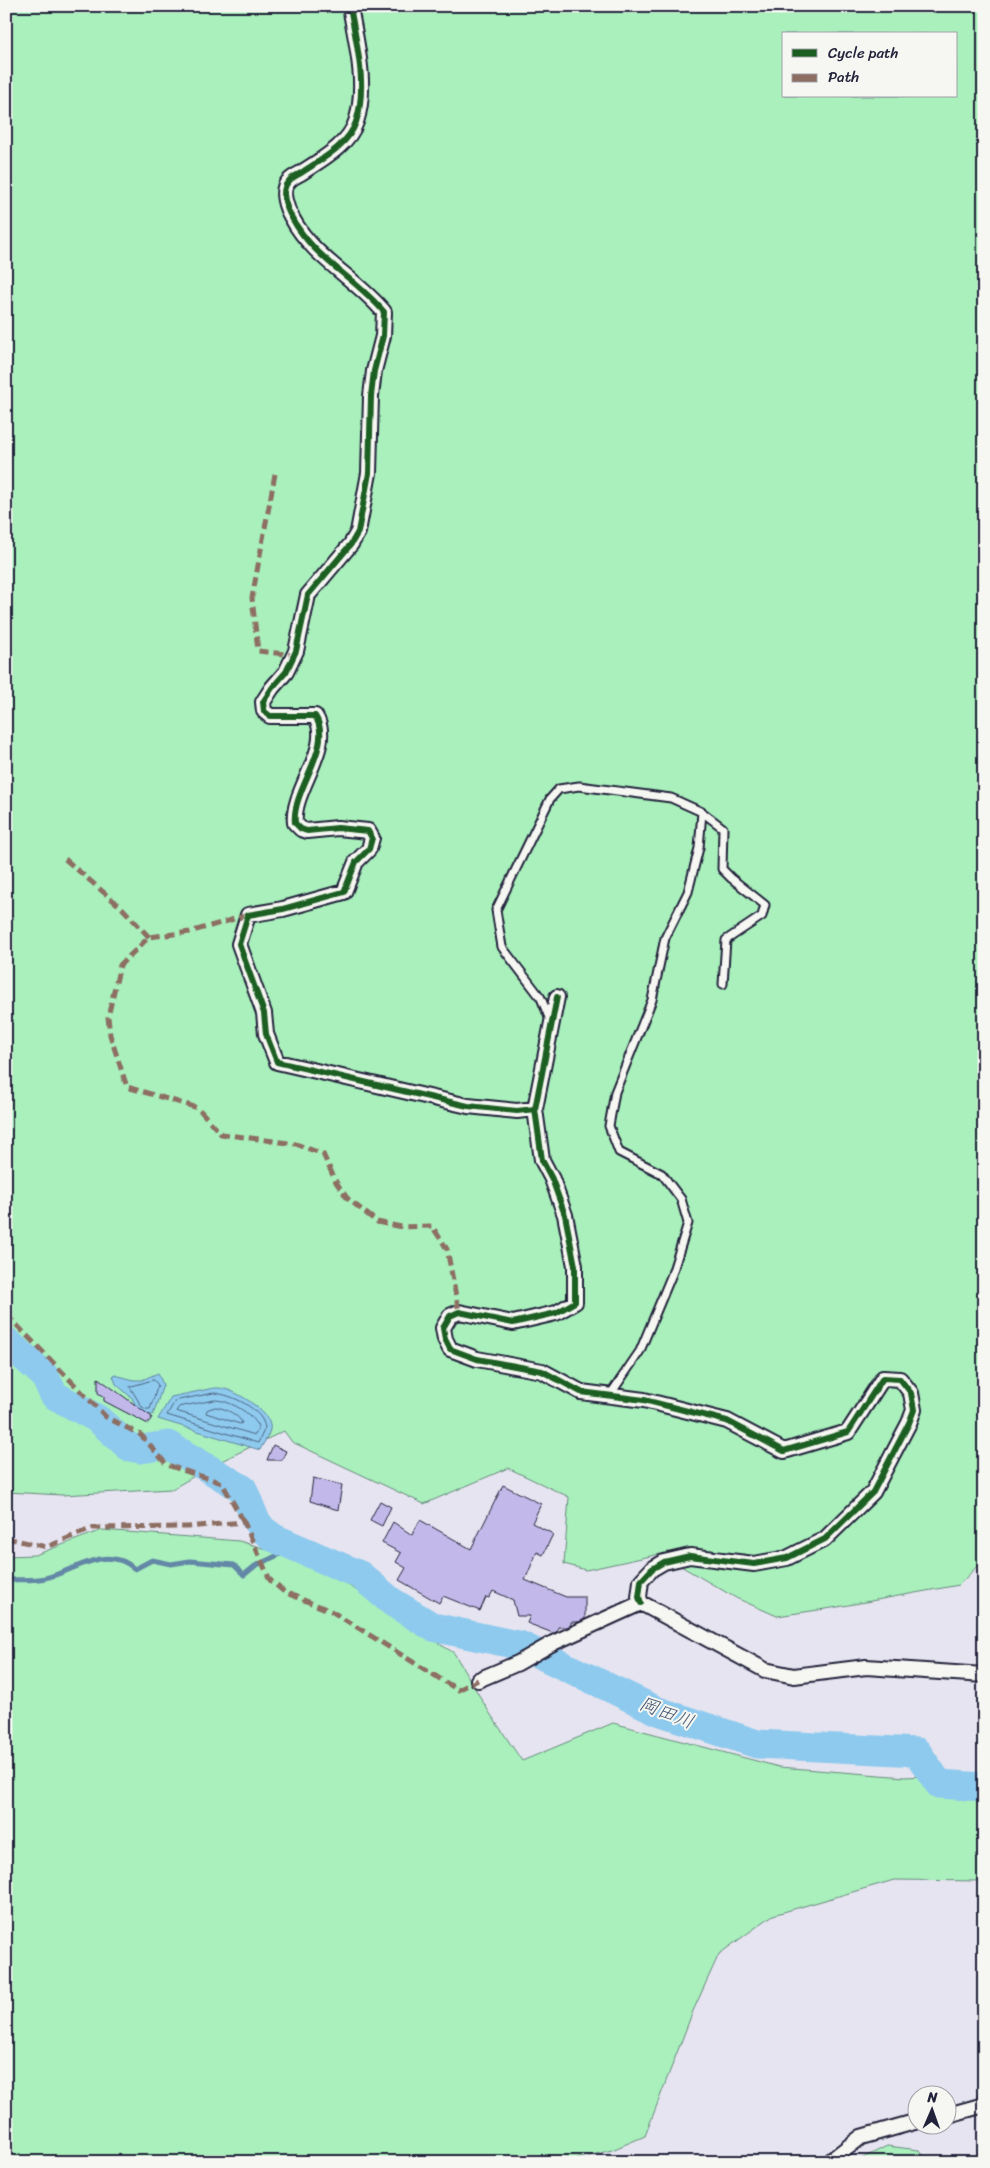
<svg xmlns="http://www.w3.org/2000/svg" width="990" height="2168" font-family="Sriracha,'Klee One',sans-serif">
	<rect width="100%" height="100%" fill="#e6e4f0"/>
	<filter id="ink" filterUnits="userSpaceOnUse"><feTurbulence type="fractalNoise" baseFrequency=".02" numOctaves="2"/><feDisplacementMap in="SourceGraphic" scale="10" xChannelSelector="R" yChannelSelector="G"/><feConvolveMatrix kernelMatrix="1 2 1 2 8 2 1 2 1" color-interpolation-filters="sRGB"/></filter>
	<g filter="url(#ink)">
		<path fill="#a9f0bc" stroke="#66897c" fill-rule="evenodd" d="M6 6H984V1559L959 1585 832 1608 777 1616 736 1598 660 1554 586 1570 564 1564 569 1497 508 1468 424 1504 292 1442 284 1431 217 1463 172 1489 62 1495 6 1492ZM784 34H956V96H784Z
			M102 1530 239 1541 312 1562 454 1653 489 1712 522 1761 613 1723 779 1767 905 1777 984 1773V1881L894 1880 773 1915 719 1954 693 2011 645 2136 612 2150 565 2162H6V1556L35 1555Z
			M887 2146 919 2150 929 2162H855Z"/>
		<path fill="#8ecaee" stroke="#6387a6" d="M158 1373 163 1385 153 1415 144 1414 138 1411 132 1398 116 1384 113 1376 115 1375 134 1380H142Z
			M214 1388C217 1388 222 1388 225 1389 238 1392 268 1411 270 1425 272 1432 263 1443 260 1450L158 1419 171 1397Z"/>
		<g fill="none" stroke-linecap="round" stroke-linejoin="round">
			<path stroke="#4d6583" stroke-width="1" d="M154 1380 158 1385 150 1409H146L142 1407 130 1387Z
				M214 1393C231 1394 263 1409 265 1428L258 1443 167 1415 175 1401Z
				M215 1400C229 1400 252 1413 259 1427L255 1435 176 1411 179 1407Z
				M216 1407C225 1408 239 1415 242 1423L240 1424 206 1413 207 1410Z"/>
			<path stroke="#6387a6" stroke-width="5" d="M6 1580C19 1579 33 1581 45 1578 76 1571 106 1543 135 1569L152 1560 171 1564 190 1561 234 1565 244 1575 255 1566 295 1547"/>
			<path stroke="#8ecaee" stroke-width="29" d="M6 1341 44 1375 54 1395 98 1419 129 1447 141 1449 168 1445 243 1489 255 1519 262 1529 274 1538 360 1575 392 1602 433 1627 522 1646 658 1711 757 1744 917 1752 939 1784 984 1787"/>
		</g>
		<path fill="#c2b9ea" stroke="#22223b" d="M98 1378 152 1417 148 1424 104 1401V1397L98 1393Z
			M273 1445 286 1451 282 1460H267Z
			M313 1478 342 1485 338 1510 310 1501Z
			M503 1485 541 1504 532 1523 553 1534 543 1555 537 1552 525 1580 566 1597H585V1619L579 1622H571V1625L567 1627H558L557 1632 553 1633 527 1623 530 1616H517L513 1600 493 1591 489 1598 486 1597 480 1611 443 1596 439 1603 399 1580 406 1568 396 1562 401 1553 382 1543 393 1522 412 1535 420 1520 471 1549Z
			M380 1501 391 1507 382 1526 370 1520Z"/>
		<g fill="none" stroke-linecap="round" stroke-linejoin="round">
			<g stroke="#22223b" stroke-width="11">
				<path id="lane" d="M550 1020 541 998 502 947 496 910 550 799 559 789 579 786 671 798 702 812
					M610 1395 640 1351 672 1274 688 1223 681 1199 662 1174 619 1152 609 1126 615 1092 652 1000 665 938 688 892 699 848 702 812 723 828 722 869 731 878 765 905 762 916 726 940 723 984
					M980 2107 984 2092"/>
			</g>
			<g stroke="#22223b" stroke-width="18">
				<path id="street" d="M350 6C356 43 368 85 356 122 348 146 320 160 301 173 297 175 291 178 288 182 280 191 286 208 292 218 314 259 355 277 384 312L383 336 374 371 371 396 369 473 358 532 351 544 308 595 296 651 286 672 272 688 263 702 264 711 270 716H315C335 746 291 790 295 823L301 829 307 831 338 828 368 831 372 838 369 849 356 862 344 892 283 909 248 915 239 944 264 1013 266 1034 277 1062 468 1106 517 1111 535 1109
					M557 997 535 1109 542 1160 552 1179 565 1215 575 1266V1302L556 1313 513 1323 459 1312 450 1316 443 1328 445 1339 450 1349 477 1359 542 1371 581 1392 644 1400 727 1421 784 1451 848 1432 883 1378 900 1379 911 1393 914 1410 909 1423 873 1492 825 1539 787 1558 754 1564 690 1556 664 1562 652 1569 641 1581 639 1597 641 1603
					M478 1680 518 1663 553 1643 641 1603 765 1670 794 1676 866 1667 984 1675
					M948 2115 984 2105
					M829 2162 861 2137 918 2121"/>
			</g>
			<use href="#lane" stroke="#f6f6f2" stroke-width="7"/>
			<use href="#street" stroke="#f6f6f2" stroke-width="14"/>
			<path stroke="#8d6e63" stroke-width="5" stroke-dasharray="10 5" stroke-linecap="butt" d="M275 474 252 598 258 651 294 655
				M65 859 123 909 149 937
				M248 915 190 932 149 937 120 965 108 1017 110 1035 127 1087 198 1108 221 1134 296 1144 323 1154 336 1182 347 1198 377 1222 402 1227 432 1226 447 1249 459 1312
				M6 1314 106 1417 141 1435 167 1465 222 1483 244 1522
				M6 1538 47 1547 92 1528 187 1527 244 1522 270 1580 284 1592 331 1611 458 1690 478 1680"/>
			<g stroke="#f6f6f2" stroke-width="9">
				<path id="cycleway" d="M350 6C356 43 368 85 356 122 348 146 320 160 301 173 297 175 291 178 288 182 280 191 286 208 292 218 314 259 355 277 384 312L383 336 374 371 371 396 369 473 358 532 351 544 308 595 296 651 286 672 272 688 263 702 264 711 270 716H315C335 746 291 790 295 823L301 829 307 831 338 828 368 831 372 838 369 849 356 862 344 892 283 909 248 915 239 944 264 1013 266 1034 277 1062 468 1106 517 1111 535 1109
					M557 997 535 1109 542 1160 552 1179 565 1215 575 1266V1302L556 1313 513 1323 459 1312 450 1316 443 1328 445 1339 450 1349 477 1359 542 1371 581 1392 644 1400 727 1421 784 1451 848 1432 883 1378 900 1379 911 1393 914 1410 909 1423 873 1492 825 1539 787 1558 754 1564 690 1556 664 1562 652 1569 641 1581 639 1597 641 1603"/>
			</g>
			<use href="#cycleway" stroke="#1b5e20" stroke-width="6"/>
		</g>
	</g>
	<g text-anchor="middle" stroke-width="4" stroke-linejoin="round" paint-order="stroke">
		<g font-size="19" font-style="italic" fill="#425471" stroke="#f6f6f2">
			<text transform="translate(667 1712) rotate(21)" y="7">岡田川</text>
		</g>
	</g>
	<rect width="990" height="2168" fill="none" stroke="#f6f6f2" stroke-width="25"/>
	<rect x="12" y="12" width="965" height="2143" fill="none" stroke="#22223b" stroke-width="2" filter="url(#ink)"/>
	<rect x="782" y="32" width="175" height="65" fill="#f6f6f2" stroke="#a1a1a9"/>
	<rect x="792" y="49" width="25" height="8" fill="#1b5e20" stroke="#a1a1a9"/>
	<text x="828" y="58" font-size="15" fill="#22223b">Cycle path</text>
	<rect x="792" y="74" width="25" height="8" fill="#8d6e63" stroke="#a1a1a9"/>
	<text x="828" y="82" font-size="15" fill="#22223b">Path</text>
	<g transform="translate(932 2110) rotate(2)"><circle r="24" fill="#f6f6f2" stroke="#a1a1a9"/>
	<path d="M0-4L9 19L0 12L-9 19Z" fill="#22223b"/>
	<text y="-8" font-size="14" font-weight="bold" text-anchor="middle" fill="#22223b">N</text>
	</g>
</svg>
